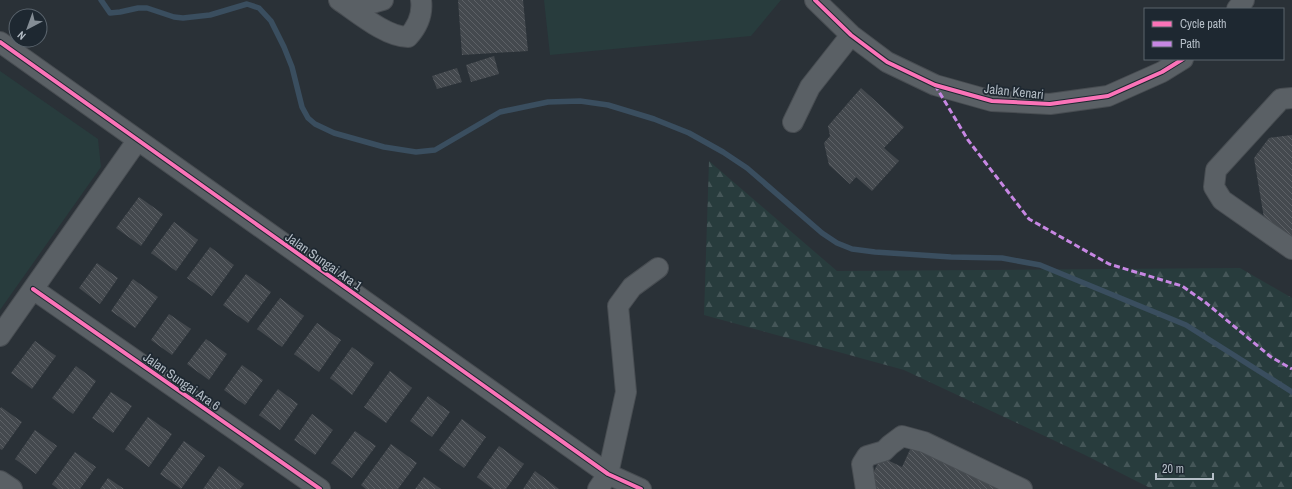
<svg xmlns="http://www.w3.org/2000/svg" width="1292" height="489" font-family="'Archivo Narrow',sans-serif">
	<defs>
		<pattern id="forest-firs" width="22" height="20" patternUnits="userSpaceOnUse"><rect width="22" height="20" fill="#283c3d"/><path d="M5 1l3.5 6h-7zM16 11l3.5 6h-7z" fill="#455658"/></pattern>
		<pattern id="building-back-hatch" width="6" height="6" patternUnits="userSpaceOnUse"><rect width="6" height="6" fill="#44494e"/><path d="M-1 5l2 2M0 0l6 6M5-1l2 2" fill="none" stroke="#5d6166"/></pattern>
	</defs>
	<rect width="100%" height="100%" fill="#2a3137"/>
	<path fill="url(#forest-firs)" d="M709 161 837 271 1240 268 1292 298V489H1152L1085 455 904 370 704 315Z"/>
	<path fill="#283c3d" d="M544 0H781L751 36 550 55Z
		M0 71 98 139 101 167 0 310Z"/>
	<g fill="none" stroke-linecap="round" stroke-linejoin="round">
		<path stroke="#3a4e5f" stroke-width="5.5" d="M101 0 110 13 120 12 138 8H147L174 17 183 18 210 15 247 4 259 8 271 21 284 47 292 67 302 107 308 118 315 124 334 133 384 147 416 152 435 150 500 112 548 102 580 101 608 105 654 119 689 133 723 152 747 168 822 233 837 243 852 249 875 252 951 257 1002 258 1040 265 1186 325 1292 392"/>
	</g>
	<path fill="url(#building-back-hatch)" d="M458 0H523L528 51 462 55Z
		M494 56 499 74 471 82 466 65Z
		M457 68 462 82 437 89 432 76Z
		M861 88 904 127 884 148 899 161 872 191 856 177 850 184 829 165 824 143 830 136 828 126Z
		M1292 135V240L1264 218 1254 158 1269 138Z
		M139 197 163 214 141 246 116 228Z
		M174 222 198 240 176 271 151 253Z
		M210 247 234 265 212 296 187 278Z
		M97 263 118 278 100 304 79 288Z
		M246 274 271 292 248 323 223 305Z
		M133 279 158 297 135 328 111 311Z
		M280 298 304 316 282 347 257 329Z
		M169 314 191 329 172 355 151 340Z
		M317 323 341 340 319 372 294 354Z
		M206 339 227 354 209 380 187 364Z
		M35 341 56 356 32 389 11 373Z
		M352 347 374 363 352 395 330 378Z
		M242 365 263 380 245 405 224 390Z
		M76 366 96 381 73 414 52 398Z
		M390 371 412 388 386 423 364 407Z
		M278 389 298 404 280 430 259 415Z
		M111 392 132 406 113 433 92 418Z
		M428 396 450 412 432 437 410 421Z
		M1 407 22 422 2 450 0 449V409Z
		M312 414 333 430 315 455 294 440Z
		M148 417 172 434 149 467 125 449Z
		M462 419 486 437 464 468 439 450Z
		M35 430 57 446 36 474 15 459Z
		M355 431 376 446 352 478 331 463Z
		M184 441 205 456 181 489 160 474Z
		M913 443 1007 489H871L866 487 881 457 902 467Z
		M391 444 417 463 398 489H366L361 485Z
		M499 446 524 464 506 489H493L477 477Z
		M75 452 96 467 80 489H58L52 484Z
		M219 466 244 484 240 489H203Z
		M535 471 559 489H523Z
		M424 477 441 489H415Z
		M108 478 124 489H100Z"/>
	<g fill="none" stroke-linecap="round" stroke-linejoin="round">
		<g stroke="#484d52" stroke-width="22">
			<path id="minor" d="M339 0C357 12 386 37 408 37 417 27 423 14 421 0
				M815 0 851 35 887 62 935 85 992 101 1050 104 1108 96 1162 72 1183 59
				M352 9 383 0
				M1237 9 1244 0
				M0 42 608 474 641 489
				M1292 98 1281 99 1216 170 1214 187 1222 200 1292 249
				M793 122 810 87 851 35
				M33 289 320 489
				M0 336 137 141
				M0 481 12 489
				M598 489 608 474 626 392 618 306 632 287 658 268
				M866 489 862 464 867 456 884 451 890 445 902 436 924 442 1022 489"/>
		</g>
		<use href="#minor" stroke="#5a6065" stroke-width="20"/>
		<path stroke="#c787e3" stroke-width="3" stroke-dasharray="6 3" stroke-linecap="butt" d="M935 85 968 140 1029 219 1109 264 1182 286 1205 302 1271 357 1292 369"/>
		<g stroke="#1e2831" stroke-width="6">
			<path id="cycleway" d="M815 0 851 35 887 62 935 85 992 101 1050 104 1108 96 1162 72 1183 59
				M0 42 608 474 641 489
				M33 289 320 489"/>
		</g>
		<use href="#cycleway" stroke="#fb73b8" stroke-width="4"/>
	</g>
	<g text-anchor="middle" stroke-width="3.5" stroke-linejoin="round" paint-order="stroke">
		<g font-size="13" fill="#b5bec7" stroke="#1e2831">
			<text transform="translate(1014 91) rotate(6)" y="5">Jalan Kenari</text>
			<text transform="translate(324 261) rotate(35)" y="5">Jalan Sungai Ara 1</text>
			<text transform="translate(182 381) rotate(35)" y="5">Jalan Sungai Ara 6</text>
		</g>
	</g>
	<rect x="1144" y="8" width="140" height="52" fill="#1e2831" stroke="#5a646d"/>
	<rect x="1152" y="21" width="20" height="6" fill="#fb73b8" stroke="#5a646d"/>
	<text x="1180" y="28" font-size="12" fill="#b5bec7">Cycle path</text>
	<rect x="1152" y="41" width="20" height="6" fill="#c787e3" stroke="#5a646d"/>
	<text x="1180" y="48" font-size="12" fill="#b5bec7">Path</text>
	<g transform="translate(28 28) rotate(221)"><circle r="19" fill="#1e2831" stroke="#5a646d"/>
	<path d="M0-3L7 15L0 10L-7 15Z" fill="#848d95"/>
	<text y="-6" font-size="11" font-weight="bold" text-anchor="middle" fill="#b5bec7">N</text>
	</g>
	<path d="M1156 473v6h57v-6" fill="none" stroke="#b5bec7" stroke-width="2"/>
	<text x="1162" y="473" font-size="12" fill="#b5bec7" stroke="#1e2831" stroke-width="3" paint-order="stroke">20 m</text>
</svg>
